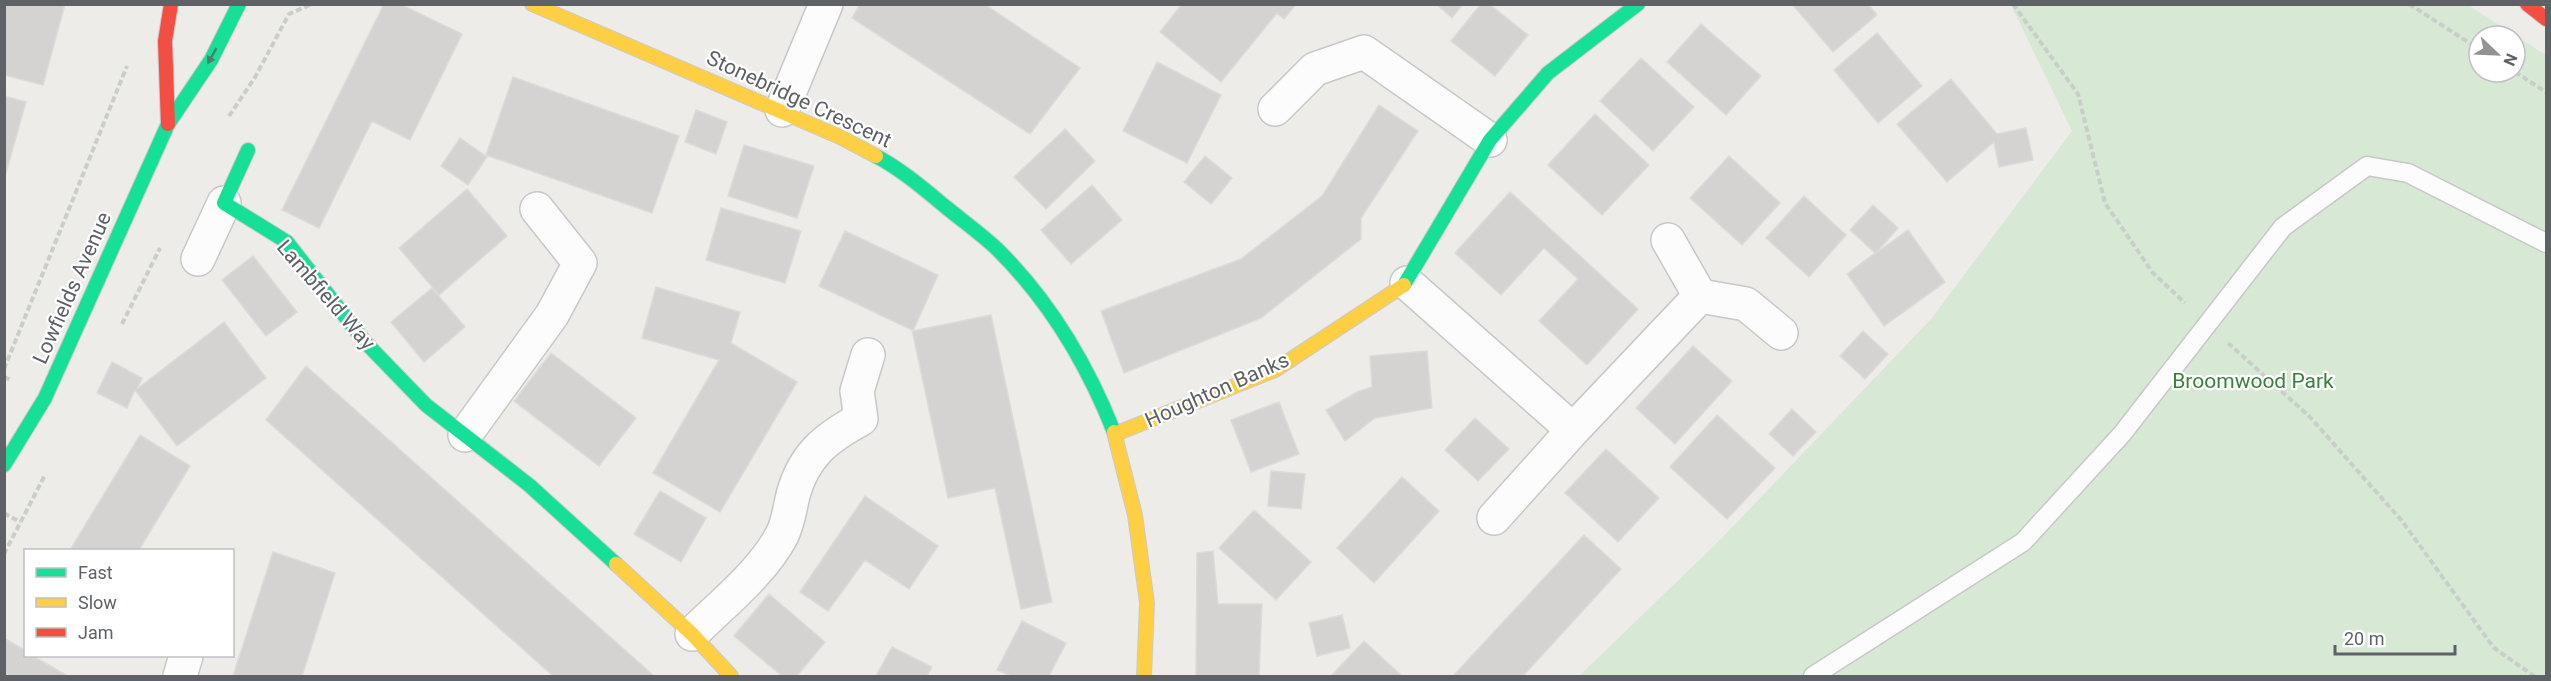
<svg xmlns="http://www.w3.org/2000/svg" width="2551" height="681" font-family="Roboto,sans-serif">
	<rect width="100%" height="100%" fill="#edece9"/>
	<path fill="#d7e9d5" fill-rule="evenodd" d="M2011 5H2468L2546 55V676H1579L1720 540 1931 319 2072 131ZM2479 36H2515V72H2479Z"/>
	<path fill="#d4d3d2" stroke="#dcdbd8" stroke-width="1.5" d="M4 4H65L43 85 4 75Z
		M384 4H400L462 34 410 140 372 121 319 228 282 210Z
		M860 4H984L1080 68 1030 134 852 18Z
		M1182 4H1296L1284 19 1277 13 1221 82 1160 32Z
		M1436 4H1463L1452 18Z
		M1481 4H1489L1528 35 1495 76 1451 41Z
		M1792 4H1868L1877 15 1833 52Z
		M1701 24 1761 76 1726 115 1667 62Z
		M1877 33 1922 86 1878 123 1834 70Z
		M1641 58 1694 107 1653 151 1600 101Z
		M1157 62 1221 95 1187 163 1123 131Z
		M513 77 679 136 652 213 486 155Z
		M1951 79 1997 134 2026 128 2033 160 1999 167 1994 142 1947 182 1897 124Z
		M4 96 26 102 4 180Z
		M1379 105 1418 131 1361 218V239L1261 318 1124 373 1101 311 1241 259 1322 196Z
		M696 110 727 122 716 154 685 142Z
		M1595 114 1649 165 1602 215 1548 165Z
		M1065 129 1095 161 1046 209 1014 177Z
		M460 138 487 157 468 185 441 166Z
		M744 145 814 166 797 218 728 196Z
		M1205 156 1232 178 1211 204 1184 182Z
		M1729 156 1780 203 1742 245 1690 198Z
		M1092 185 1122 220 1071 264 1041 230Z
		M467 189 507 236 439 295 399 248Z
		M1510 192 1638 309 1587 365 1539 321 1578 279 1544 248 1501 295 1455 253Z
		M1804 196 1846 235 1809 277 1766 238Z
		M1873 205 1898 228 1876 253 1908 230 1945 282 1884 326 1847 274 1875 253 1850 230Z
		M721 208 801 231 785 283 706 260Z
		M845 231 938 275 913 331 991 315 1052 602 1021 609 995 488 948 498 912 330 819 286Z
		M253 256 297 312 266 336 222 280Z
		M656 287 740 312 731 343 797 382 720 512 653 473 719 360 642 338Z
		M432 288 465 327 424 362 391 322Z
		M224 322 266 378 177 446 135 390 127 408 97 393 112 362 142 378 137 389Z
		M1863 331 1888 354 1865 379 1840 356Z
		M1693 346 1732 381 1675 444 1636 408Z
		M1427 351 1432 408 1375 418 1345 441 1326 410 1357 392 1372 387 1370 356Z
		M551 353 636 418 599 466 514 401Z
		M306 366 654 676H553L266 420Z
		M1279 402 1299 454 1251 472 1231 420Z
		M1792 409 1816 432 1793 456 1769 434Z
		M1717 415 1775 468 1727 519 1670 467Z
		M1475 418 1509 449 1478 481 1445 450Z
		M140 435 190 466 139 550H70Z
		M1606 449 1659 498 1618 542 1565 493Z
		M1271 471 1305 474 1301 509 1268 506Z
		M1402 477 1439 511 1374 583 1337 548Z
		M660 491 706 518 681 562 634 534Z
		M865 496 938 546 909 589 865 560 828 611 800 592Z
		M1254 510 1311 562 1276 600 1219 548Z
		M1584 535 1621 569 1523 676H1453Z
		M1213 551 1218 604H1262L1259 676H1196L1197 553Z
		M273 552 335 573 302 676H233Z
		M769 594 825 642 797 676H782L734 636Z
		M1342 615 1350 648 1317 656 1309 623Z
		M1022 621 1066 643 1049 676H1011L997 670Z
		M4 638 26 651V656H33L68 676H4Z
		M1364 641 1402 676H1331Z
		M892 647 932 667 927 676H876Z"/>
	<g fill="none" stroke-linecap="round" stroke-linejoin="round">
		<g stroke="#c8c8c8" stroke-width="21">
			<path id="lane" d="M1813 676 2023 542 2122 434 2283 227 2367 166 2408 173 2546 243"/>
		</g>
		<g stroke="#c8c8c8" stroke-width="36">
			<path id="street" d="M1275 109 1315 69 1364 52 1490 140
				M782 110 826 4
				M1668 240 1700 296
				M198 259 224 203
				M1407 283 1573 430 1700 296 1746 304 1781 333
				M465 435 552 315 580 263 537 209
				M1494 518 1573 430
				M692 634C722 604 762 573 782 535 788 523 790 508 793 495 804 455 826 438 861 419L857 391 868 355
				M180 676 186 656"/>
		</g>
		<g stroke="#cacaca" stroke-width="16">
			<path id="fast" d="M248 150 224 203 287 242 365 342 426 405 529 485 616 564
				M876 156C902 170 924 189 947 208 963 221 981 234 996 248 1049 300 1087 364 1114 432
				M1404 285 1490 140 1548 73 1638 4
				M4 465 45 398 168 124 211 60 239 4"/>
		</g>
		<g stroke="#cacaca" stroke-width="16">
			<path id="slow" d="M532 4 840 137 876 156
				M1114 432 1135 515 1147 603 1144 676
				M1115 434 1275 370 1404 285
				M616 564 692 634 731 676"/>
		</g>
		<g stroke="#cacaca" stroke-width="16">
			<path id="jam" d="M2527 4 2546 19
				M168 124 165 41 171 4"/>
		</g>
		<path stroke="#cacecb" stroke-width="4" stroke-dasharray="6 3" stroke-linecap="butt" d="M2013 4 2078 94 2105 203 2153 273 2185 303
			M2409 4 2479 49
			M2515 72 2546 92
			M229 116 254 79 289 14 312 4
			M122 324 160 248
			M2228 343 2309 416 2402 521 2494 648 2534 676
			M4 369 127 66
			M4 377 11 380
			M4 513 20 522
			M4 554 45 475"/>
		<use href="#lane" stroke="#fcfcfc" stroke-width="18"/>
		<use href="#street" stroke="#fcfcfc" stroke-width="33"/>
		<use href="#fast" stroke="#16e098" stroke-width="14"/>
		<use href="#slow" stroke="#ffcf43" stroke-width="14"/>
		<use href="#jam" stroke="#f24e42" stroke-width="14"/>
	</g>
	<defs><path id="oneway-solid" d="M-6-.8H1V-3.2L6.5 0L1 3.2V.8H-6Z" transform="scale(1.5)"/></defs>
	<use fill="#507b70" href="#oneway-solid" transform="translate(212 56) rotate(119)"/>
	<g text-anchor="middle" stroke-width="4.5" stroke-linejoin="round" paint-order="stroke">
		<g font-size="21" fill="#5e6266" stroke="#fff">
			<text transform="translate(799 99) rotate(25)" y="7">Stonebridge Crescent</text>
			<text transform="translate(72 288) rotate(-66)" y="7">Lowfields Avenue</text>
			<text transform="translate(326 295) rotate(49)" y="7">Lambfield Way</text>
			<text transform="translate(1217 390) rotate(-24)" y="7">Houghton Banks</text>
		</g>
		<g font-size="21" fill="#39823c" stroke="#fff">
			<text x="2253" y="388">Broomwood Park</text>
		</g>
	</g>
	<rect width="2551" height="681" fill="none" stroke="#5e6266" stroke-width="12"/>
	<rect x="24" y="549" width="210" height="108" fill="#ffffff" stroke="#bfc0c2" stroke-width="1.5"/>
	<rect x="36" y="568" width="30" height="9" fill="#16e098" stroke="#bfc0c2" stroke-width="1.5"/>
	<text x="78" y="579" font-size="18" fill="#5e6266">Fast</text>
	<rect x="36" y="598" width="30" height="9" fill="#ffcf43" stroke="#bfc0c2" stroke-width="1.5"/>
	<text x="78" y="609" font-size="18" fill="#5e6266">Slow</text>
	<rect x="36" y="628" width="30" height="9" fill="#f24e42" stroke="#bfc0c2" stroke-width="1.5"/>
	<text x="78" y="639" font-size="18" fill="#5e6266">Jam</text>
	<g transform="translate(2497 54) rotate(113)"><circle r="28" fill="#ffffff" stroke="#bfc0c2" stroke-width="1.5"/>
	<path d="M0-4.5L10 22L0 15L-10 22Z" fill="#909294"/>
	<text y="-9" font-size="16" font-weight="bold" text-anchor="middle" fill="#5e6266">N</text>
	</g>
	<path d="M2335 645v9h120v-9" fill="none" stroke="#5e6266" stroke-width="3"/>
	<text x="2344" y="645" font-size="18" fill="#5e6266" stroke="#ffffff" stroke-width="4.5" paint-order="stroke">20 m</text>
</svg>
